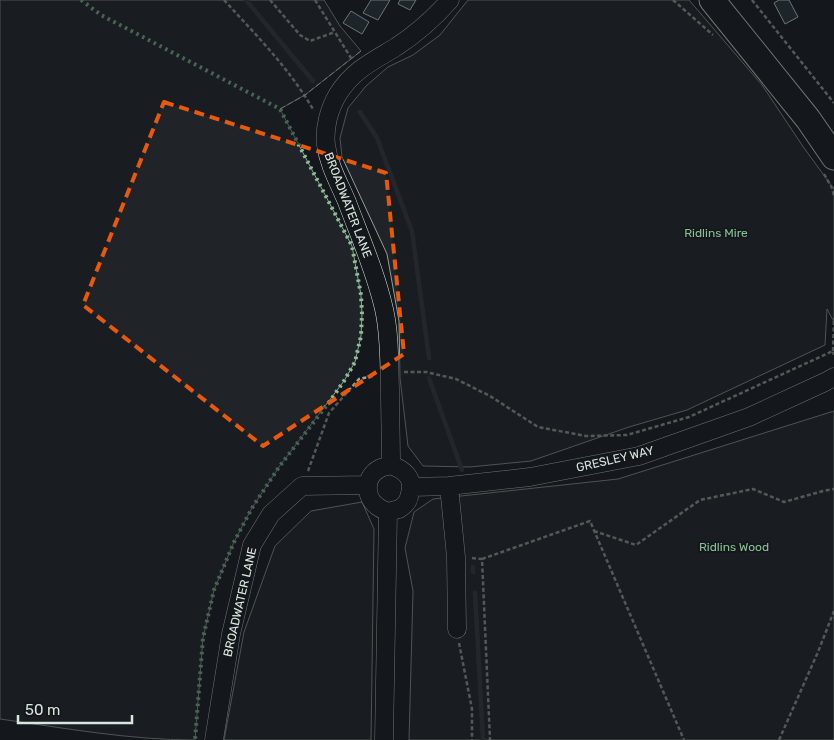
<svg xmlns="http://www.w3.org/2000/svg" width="834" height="740" font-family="Rubik,sans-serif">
	<rect width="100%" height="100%" fill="#14181c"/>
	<path fill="#202428" stroke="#939e99" d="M0 0H324L340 26 361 51 305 95 280 109 352 246 361 295 362 314 361 336 355 362 344 381 279 467 252 508 234 542 214 590 203 638 195 740C130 740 64 728 0 719Z
		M468 0H689L762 85 804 148 834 189V322L827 309 825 345 687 410 629 427 531 461 470 467 423 466 408 446 400 378 399 321 387 254 342 157 340 138 348 108 366 86 388 67 413 55 440 35Z
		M834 411V740H409L413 591 405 548 414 512 433 499 618 479Z
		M362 502 374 529 371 740H224L244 632 275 546 311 511Z"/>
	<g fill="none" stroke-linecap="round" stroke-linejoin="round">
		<path stroke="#363b3e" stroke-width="4.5" d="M246 0 313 81
			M360 112 377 138 412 231 429 358
			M429 378 462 470
			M473 567V572
			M475 593 483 740"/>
	</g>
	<path fill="#2c363c" stroke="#d8e6dc" d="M371 0H390L378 20 363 13Z
		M400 0H416L410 10 398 4Z
		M779 0H789L798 17 785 24 774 3Z
		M351 11 369 22 362 34 343 23Z"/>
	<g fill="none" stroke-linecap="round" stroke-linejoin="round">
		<g stroke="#d8e6dc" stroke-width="19">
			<path id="minor" d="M391 465C391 439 390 414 390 389 389 363 390 335 384 309 376 273 360 237 347 202 339 183 329 166 326 145 324 128 329 109 338 94 353 70 373 61 396 47 416 34 435 17 450 0
				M391 465C407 471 415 479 409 497 408 502 404 506 399 509 396 510 391 511 388 512 384 510 380 509 377 506 364 497 365 476 379 469 382 467 387 466 391 465Z
				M449 486 456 557 457 629
				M413 487 449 486 530 477 639 456 749 417 825 382 834 377
				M214 740 231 634 252 545 271 514 302 486 367 485
				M384 740 388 512"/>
		</g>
		<g stroke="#d8e6dc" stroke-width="27">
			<path id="highway" d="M712 0 808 119 834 157"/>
		</g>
		<path stroke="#9da8a2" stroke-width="2.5" stroke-dasharray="4 2.5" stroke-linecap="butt" d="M224 0C256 35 290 69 314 111
			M270 0 300 35 310 41 335 32
			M315 0 351 58
			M673 0 713 35
			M752 0 834 103
			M824 174 832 188 834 196
			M833 351 834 318
			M404 372H426L456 379 490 396 538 427 586 436 627 435 689 417 833 351 834 355
			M308 471 329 413 359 379 374 376
			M594 531 636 545 700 500 753 489 784 502 823 491 834 489
			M472 558 482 559 490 740
			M482 559 590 521 684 740
			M459 643 472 709V740
			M779 740 818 652 834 611"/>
		<use href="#minor" stroke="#14181c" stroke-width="18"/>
		<use href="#highway" stroke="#14181c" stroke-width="25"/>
		<path stroke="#8ac095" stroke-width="4" stroke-dasharray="2.5 4" stroke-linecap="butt" d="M81 0 101 15 280 109 352 246 361 295 362 314 361 336 355 362 344 381 330 401 279 467 252 508 234 542 214 590 203 638 195 740"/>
		<path stroke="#d8e6dc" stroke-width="1" stroke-dasharray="6 2.5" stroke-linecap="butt" d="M280 109 305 95 361 51"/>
	</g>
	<path d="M0 0H834V740H0ZM164 102 386 173 404 354 263 446 83 305Z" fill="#14181c" fill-opacity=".55" fill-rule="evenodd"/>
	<path fill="none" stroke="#e8590c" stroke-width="4" stroke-dasharray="10 6" stroke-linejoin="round" d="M164 102 386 173 404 354 263 446 83 305Z"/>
	<g text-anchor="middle" stroke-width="4" stroke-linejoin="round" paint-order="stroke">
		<g font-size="12" fill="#d8e6dc" stroke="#14181c">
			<text transform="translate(348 205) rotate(69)" y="4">BROADWATER LANE</text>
			<text transform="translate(615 459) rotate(-13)" y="4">GRESLEY WAY</text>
			<text transform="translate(240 602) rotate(-77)" y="4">BROADWATER LANE</text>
		</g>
		<g font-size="12" fill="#8ac095" stroke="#14181c">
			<text x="716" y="237">Ridlins Mire</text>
			<text x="734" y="551">Ridlins Wood</text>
		</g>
	</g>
	<path d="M18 715v8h114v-8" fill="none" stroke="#d8e6dc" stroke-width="2.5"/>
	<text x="25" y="715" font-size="15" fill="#d8e6dc" stroke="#14181c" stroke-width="4" paint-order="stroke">50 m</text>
</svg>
